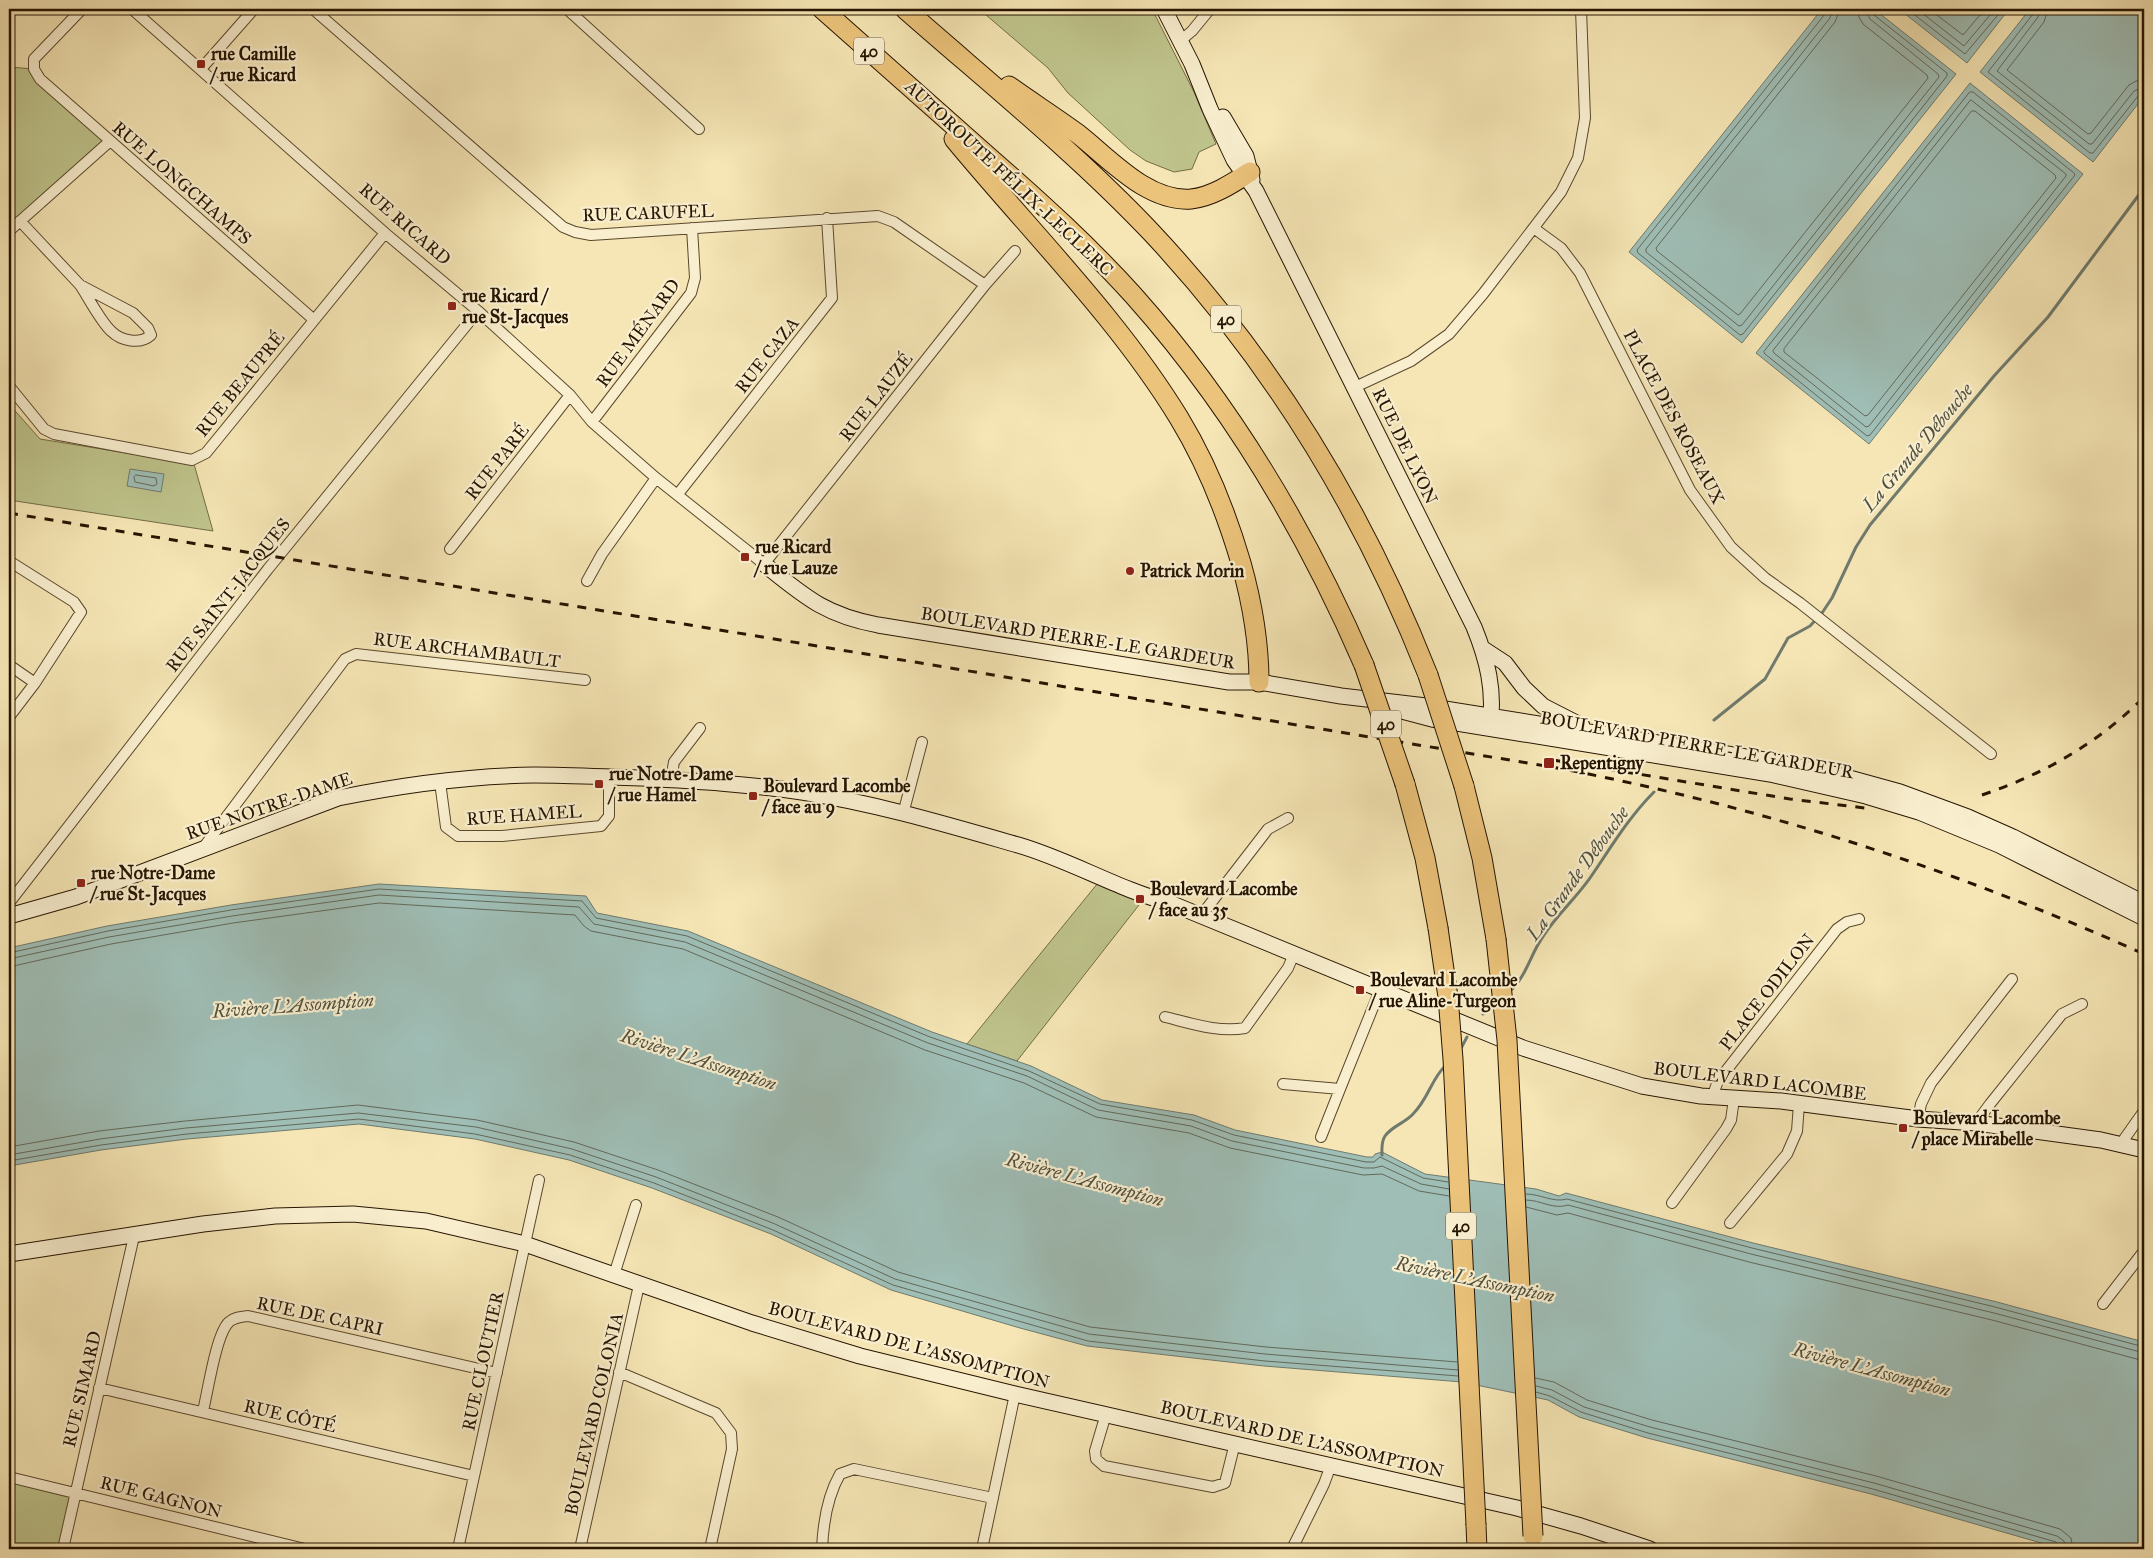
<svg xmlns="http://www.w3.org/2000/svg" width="2153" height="1558" font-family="'IM FELL Great Primer',serif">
	<rect width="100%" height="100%" fill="#f6e6b5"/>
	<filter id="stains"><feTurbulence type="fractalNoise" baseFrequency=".004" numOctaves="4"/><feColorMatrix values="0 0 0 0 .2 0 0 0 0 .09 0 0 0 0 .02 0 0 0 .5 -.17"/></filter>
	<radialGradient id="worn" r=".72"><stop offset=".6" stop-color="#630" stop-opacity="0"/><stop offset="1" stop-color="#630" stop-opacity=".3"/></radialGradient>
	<path fill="#bfc48c" stroke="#726c46" d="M979 9H1152L1194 92 1216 144 1199 152 1192 169 1174 172 1146 161 1130 150 1068 93 1048 68Z
		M9 67 34 69 109 142 9 231Z
		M9 404 40 439 194 464 213 531 9 500Z
		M1102 878 1146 896 1017 1061 967 1044Z
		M9 1477 75 1492 63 1549H9Z"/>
	<path fill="#9fbeb6" stroke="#6f7a6d" d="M1822 9H1874L1956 74 1742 343 1629 252Z
		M1899 9H2009L1967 63Z
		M2030 9H2144V96L2093 162 1980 72Z
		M1970 83 2083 174 1869 444 1756 353Z
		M130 469 164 474 161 492 127 486Z
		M379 884 586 896 597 913 688 931 932 1032 1031 1066 1102 1100 1194 1115 1235 1130 1367 1157H1373L1375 1154 1382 1152 1425 1174 1536 1189 1559 1196 1566 1193 1753 1243 1997 1302 2144 1342V1549H2062L1871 1494 1647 1438 1579 1417 1548 1400 1462 1382 1264 1366 1087 1346 1020 1328 891 1290 771 1234 652 1188 569 1160 475 1139 359 1124 187 1139 101 1150 9 1166V948L107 926 231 905Z"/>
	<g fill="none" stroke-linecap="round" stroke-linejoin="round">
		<path stroke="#62695b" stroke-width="1" d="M1826 9 1825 14 1637 250 1638 253 1740 335 1743 334 1947 76V73L1874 15 1872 9
			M1832 9 1830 18 1646 249V252L1739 326 1742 325 1939 77 1938 74 1870 19 1865 9
			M1840 9 1835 22 1656 248 1657 251 1738 315 1740 314 1928 78 1927 75 1863 24 1859 17 1858 9
			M1907 9 1965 54 2003 9
			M1917 9 1964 46 1995 9
			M1929 9 1963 35 1985 9
			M2034 9 2033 14 1988 72 2090 153H2093L2138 96 2144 94
			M2040 9 2038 17 1997 71 2089 144H2092L2134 91 2144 87
			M2048 9 2044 22 2007 70 2088 134 2091 133 2129 85 2136 81 2144 80
			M1970 92H1973L2074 173 2075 175 1870 435 1867 436 1765 354 1764 352Z
			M1971 100 2066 174V176L1869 426 1866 427 1774 353 1773 351Z
			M1972 111H1975L2055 175 2056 178 1868 415 1865 416 1784 352V349Z
			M136 475 156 478 157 484 154 486 135 482 134 477Z
			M9 953 108 931 231 910 379 889 582 901 596 918 687 936 930 1037 1029 1071 1100 1104 1192 1120 1234 1135 1366 1162H1374L1380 1157 1423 1178 1448 1182
			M9 959 109 937 232 916 379 895 579 907 594 924 685 942 928 1043 1027 1076 1098 1110 1191 1126 1232 1141 1364 1168H1374L1382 1166 1421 1184 1449 1189
			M9 967 111 944 233 923 379 903 575 915 584 926 591 931 683 949 925 1050 1024 1083 1096 1117 1189 1133 1230 1148 1363 1175 1382 1174 1419 1191 1449 1196
			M9 1147 99 1131 185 1121 358 1105 477 1120 574 1142 658 1170 778 1217 898 1272 1090 1327 1266 1347 1457 1362
			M9 1155 100 1139 186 1128 358 1113 476 1127 572 1149 656 1177 775 1224 895 1279 1089 1334 1265 1354 1458 1370
			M9 1161 101 1145 187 1134 359 1119 475 1134 570 1155 654 1183 773 1230 893 1285 1088 1341 1265 1361 1458 1376
			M1526 1194C1541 1194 1553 1203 1567 1199L1752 1248 1995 1307 2144 1347
			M1526 1200C1541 1200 1553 1210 1568 1205L1751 1254 1994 1313 2144 1353
			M1526 1207 1557 1215 1568 1213 1749 1262 1992 1320 2144 1361
			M1535 1378 1554 1382 1587 1400 1652 1420 1876 1476 2060 1529 2071 1538 2073 1549
			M1536 1386 1552 1390 1584 1407 1650 1427 1874 1483 2057 1536 2064 1541 2066 1549
			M1536 1392 1550 1396 1581 1412 1648 1433 1873 1489 2056 1542 2059 1545 2060 1549"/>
		<path stroke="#6f7a6d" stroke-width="3" d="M1714 720 1765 679 1788 638 1810 626 1822 613 1832 598 1856 547 1870 525 1994 376 2048 317 2144 188
			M1508 993C1527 977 1530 954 1544 935 1557 915 1576 898 1590 878 1610 849 1628 818 1654 792
			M1483 1014 1496 1003
			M1459 1052 1467 1037
			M1382 1155C1382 1148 1381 1142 1385 1136 1392 1126 1405 1123 1413 1114 1429 1098 1431 1079 1446 1065"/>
		<g stroke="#5a482d" stroke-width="12">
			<path id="street" d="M82 9 34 59V69L40 79 313 319
				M132 9 385 233 478 311 570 395 592 422 656 478 764 564 985 285 1015 251
				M313 9 563 227 575 232 591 235 878 216 894 222 985 285
				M567 9 699 129
				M1180 41 1192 31 1210 9
				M201 69 254 9
				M20 221 80 285 133 313 148 328 151 335C140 345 121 341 111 331 101 322 88 297 80 285
				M1535 229 1561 248 1580 273 1690 490 1731 547 1765 578 1800 603 1991 754
				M9 231 109 142
				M9 386 44 429 54 434 192 460 206 453 385 233
				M1355 387 1411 361 1449 334 1483 294 1561 192 1578 158 1585 118 1581 9
				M592 422 691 293 695 278 692 228
				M678 494 832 298 827 218
				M450 549 570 395
				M9 561 74 602 81 612 35 683 9 717
				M587 581 602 554 656 478
				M9 665 35 683
				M671 779 674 762 700 728
				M440 782 446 827 458 836H502L601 826 609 816V776
				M903 814 922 742
				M203 848 345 659 356 654 585 680
				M9 903 268 569 478 311
				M1203 916 1207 908 1268 829 1288 818
				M1165 1017C1190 1023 1219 1033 1245 1028L1288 968 1294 954
				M1283 1084 1340 1089 1380 990
				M1712 1097 1718 1081 1837 929 1847 922 1859 919
				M1918 1119 1921 1104 1931 1083 2012 979
				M1976 1123 1990 1104 2062 1014 2082 1004
				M1321 1137 1340 1089
				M2120 1145 2144 1111
				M1672 1203 1726 1129 1731 1120 1734 1099
				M1730 1223 1787 1154 1797 1131 1799 1104
				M614 1275 636 1205
				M2103 1304 2144 1251
				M619 1372 716 1413 731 1433 732 1449 710 1549
				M99 1388 474 1476
				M203 1411C208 1391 216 1334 229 1322 235 1317 241 1317 248 1316L497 1373
				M1106 1414 1095 1451 1096 1459 1104 1466 1213 1487 1225 1483 1235 1443
				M9 1477 305 1549
				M63 1549 134 1236
				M458 1549 539 1180
				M580 1549 639 1285
				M822 1549C823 1525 828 1495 840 1474L854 1469 993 1498
				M982 1549 1015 1394
				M1292 1549 1324 1484 1331 1465"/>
		</g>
		<g stroke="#261400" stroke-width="17">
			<path id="secondary" d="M1164 9 1192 64 1210 109 1234 160 1256 191 1474 627C1487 659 1495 690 1490 725
				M1223 117 1246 156 1252 180
				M764 564C805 597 825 615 878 625L1229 682H1259L1341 696 1426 706 1771 761 1842 776 1900 792 1968 817 2013 837 2144 903
				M1482 648 1505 663 1524 688 1543 706 1582 726
				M1398 710 1432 719 1770 774 1866 796 1919 812 1999 845 2144 918
				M9 916 76 897 338 798C402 785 468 776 534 775 569 775 605 777 640 778 694 781 749 784 802 792 874 803 948 825 1018 845 1070 860 1117 889 1170 903L1523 1048 1642 1086 1701 1096 1781 1101 1918 1119 1976 1123 2101 1140 2144 1150
				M9 1254 203 1224 275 1216 353 1214 426 1221 525 1244 752 1323 860 1356 1015 1394 1517 1508 1581 1526 1650 1549"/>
		</g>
		<g stroke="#261400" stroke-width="21">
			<path id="highway" d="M822 9C878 58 934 108 990 158 1040 202 1089 246 1134 296 1232 406 1306 531 1364 665
				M905 9C988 82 1075 152 1151 232 1272 361 1363 510 1428 675
				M1009 86C1031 102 1055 117 1078 134 1110 159 1147 202 1191 199 1212 197 1233 183 1250 172
				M954 139C1029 230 1118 318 1179 418 1207 464 1226 512 1241 563 1252 602 1259 642 1259 682
				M1405 784 1425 858 1438 928
				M1464 786 1482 858 1496 939
				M1476 1525 1477 1549"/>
		</g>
		<use href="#street" stroke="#f9efcf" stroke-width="10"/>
		<use href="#secondary" stroke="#f9efcf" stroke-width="15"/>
		<use href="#highway" stroke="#ebc37a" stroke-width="19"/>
		<path stroke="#261400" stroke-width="3" stroke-dasharray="9 9" stroke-linecap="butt" d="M9 513 1546 766
			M1553 760 1790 799 1865 808
			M1552 767C1757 805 1954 869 2144 954
			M1982 795C2044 774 2097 744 2144 697"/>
		<g stroke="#261400" stroke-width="21" stroke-linecap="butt">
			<path id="highway-bridge" d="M1364 665 1405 784
				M1428 675 1464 786
				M1438 928 1448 997 1453 1059 1476 1525
				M1496 939 1507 1040 1533 1536"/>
		</g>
		<use href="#highway-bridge" stroke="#ebc37a" stroke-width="19"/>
	</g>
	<g fill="#8f2418" stroke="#f9efcf" stroke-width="2">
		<rect x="196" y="59" width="10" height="10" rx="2.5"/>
		<rect x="447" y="301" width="10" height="10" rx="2.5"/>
		<rect x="740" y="552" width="10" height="10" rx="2.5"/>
		<circle cx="1130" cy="571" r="5"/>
		<rect x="1543" y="757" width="12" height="12" rx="2.5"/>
		<rect x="594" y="779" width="10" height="10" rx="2.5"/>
		<rect x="748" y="791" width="10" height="10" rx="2.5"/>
		<rect x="76" y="878" width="10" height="10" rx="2.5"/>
		<rect x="1135" y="894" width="10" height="10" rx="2.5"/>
		<rect x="1355" y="985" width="10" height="10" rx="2.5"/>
		<rect x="1898" y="1123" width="10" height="10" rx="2.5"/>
	</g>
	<g text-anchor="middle" stroke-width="4.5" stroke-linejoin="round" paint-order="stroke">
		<g fill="#f9efcf" stroke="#65563e" stroke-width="1">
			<rect x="854" y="37.5" width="30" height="27" rx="4"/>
			<rect x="1211" y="305.5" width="30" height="27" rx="4"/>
			<rect x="1371" y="710.5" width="30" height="27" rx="4"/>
			<rect x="1446" y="1212.5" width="30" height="27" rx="4"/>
		</g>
		<g font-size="16" font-weight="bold" fill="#261400">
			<text x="869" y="57">40</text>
			<text x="1226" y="325">40</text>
			<text x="1386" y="730">40</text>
			<text x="1461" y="1232">40</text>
		</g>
		<g font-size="18" font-weight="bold" fill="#261400" stroke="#f9efcf" text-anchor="start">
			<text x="211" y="60">rue Camille<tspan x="211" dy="21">/ rue Ricard</tspan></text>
			<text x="462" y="302">rue Ricard /<tspan x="462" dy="21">rue St-Jacques</tspan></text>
			<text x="755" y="553">rue Ricard<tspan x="755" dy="21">/ rue Lauze</tspan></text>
			<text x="1140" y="577">Patrick Morin</text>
			<text x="1560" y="769">Repentigny</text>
			<text x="609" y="780">rue Notre-Dame<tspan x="609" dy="21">/ rue Hamel</tspan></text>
			<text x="763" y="792">Boulevard Lacombe<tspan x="763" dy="21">/ face au 9</tspan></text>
			<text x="91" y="879">rue Notre-Dame<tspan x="91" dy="21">/ rue St-Jacques</tspan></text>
			<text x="1150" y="895">Boulevard Lacombe<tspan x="1150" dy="21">/ face au 35</tspan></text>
			<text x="1370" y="986">Boulevard Lacombe<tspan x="1370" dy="21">/ rue Aline-Turgeon</tspan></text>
			<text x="1913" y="1124">Boulevard Lacombe<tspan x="1913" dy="21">/ place Mirabelle</tspan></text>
		</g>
		<g font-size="18" fill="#261400" stroke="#f9efcf">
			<text transform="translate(1009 178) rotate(43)" y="6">AUTOROUTE FÉLIX-LECLERC</text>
			<text transform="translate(182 183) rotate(41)" y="6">RUE LONGCHAMPS</text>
			<text transform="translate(648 213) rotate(-2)" y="6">RUE CARUFEL</text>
			<text transform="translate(405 224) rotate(41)" y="6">RUE RICARD</text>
			<text transform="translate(638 333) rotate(-54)" y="6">RUE MÉNARD</text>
			<text transform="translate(767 355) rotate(-52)" y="6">RUE CAZA</text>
			<text transform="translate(240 384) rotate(-51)" y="6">RUE BEAUPRÉ</text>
			<text transform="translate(876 397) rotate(-52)" y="6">RUE LAUZÉ</text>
			<text transform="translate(1674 417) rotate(62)" y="6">PLACE DES ROSEAUX</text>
			<text transform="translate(1405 446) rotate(64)" y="6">RUE DE LYON</text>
			<text transform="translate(497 462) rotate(-52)" y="6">RUE PARÉ</text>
			<text transform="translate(228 595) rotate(-52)" y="6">RUE SAINT-JACQUES</text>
			<text transform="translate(1078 638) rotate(9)" y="6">BOULEVARD PIERRE-LE GARDEUR</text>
			<text transform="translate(467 650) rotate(7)" y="6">RUE ARCHAMBAULT</text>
			<text transform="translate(1697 745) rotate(10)" y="6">BOULEVARD PIERRE-LE GARDEUR</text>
			<text transform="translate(269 806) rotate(-19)" y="6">RUE NOTRE-DAME</text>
			<text transform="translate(524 815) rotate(-4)" y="6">RUE HAMEL</text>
			<text transform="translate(1767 992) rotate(-52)" y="6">PLACE ODILON</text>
			<text transform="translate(1760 1081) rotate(7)" y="6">BOULEVARD LACOMBE</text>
			<text transform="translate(320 1316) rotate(12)" y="6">RUE DE CAPRI</text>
			<text transform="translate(909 1345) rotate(15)" y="6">BOULEVARD DE L'ASSOMPTION</text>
			<text transform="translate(483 1361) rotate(-78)" y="6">RUE CLOUTIER</text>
			<text transform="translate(82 1389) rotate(-77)" y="6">RUE SIMARD</text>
			<text transform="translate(594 1414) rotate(-77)" y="6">BOULEVARD COLONIA</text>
			<text transform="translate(290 1416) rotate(13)" y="6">RUE CÔTÉ</text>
			<text transform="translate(1302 1439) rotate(13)" y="6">BOULEVARD DE L'ASSOMPTION</text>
			<text transform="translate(161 1497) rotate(14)" y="6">RUE GAGNON</text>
		</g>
		<g font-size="19" font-style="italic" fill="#505040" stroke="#f9efcf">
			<text transform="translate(1917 447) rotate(-50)" y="7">La Grande Débouche</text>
			<text transform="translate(1577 873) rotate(-54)" y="7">La Grande Débouche</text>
			<text transform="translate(293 1005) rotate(-4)" y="7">Rivière L'Assomption</text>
			<text transform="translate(699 1059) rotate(18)" y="7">Rivière L'Assomption</text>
			<text transform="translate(1085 1179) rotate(15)" y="7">Rivière L'Assomption</text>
			<text transform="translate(1475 1279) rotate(12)" y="7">Rivière L'Assomption</text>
			<text transform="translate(1872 1369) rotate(15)" y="7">Rivière L'Assomption</text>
		</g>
	</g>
	<rect width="2153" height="1558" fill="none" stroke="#f6e6b5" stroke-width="30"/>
	<rect x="10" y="10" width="2133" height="1538" fill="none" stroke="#261400" stroke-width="2.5"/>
	<rect x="15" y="15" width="2123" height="1528" fill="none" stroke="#261400"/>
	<rect width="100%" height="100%" filter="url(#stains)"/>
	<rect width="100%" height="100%" fill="url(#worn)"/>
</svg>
